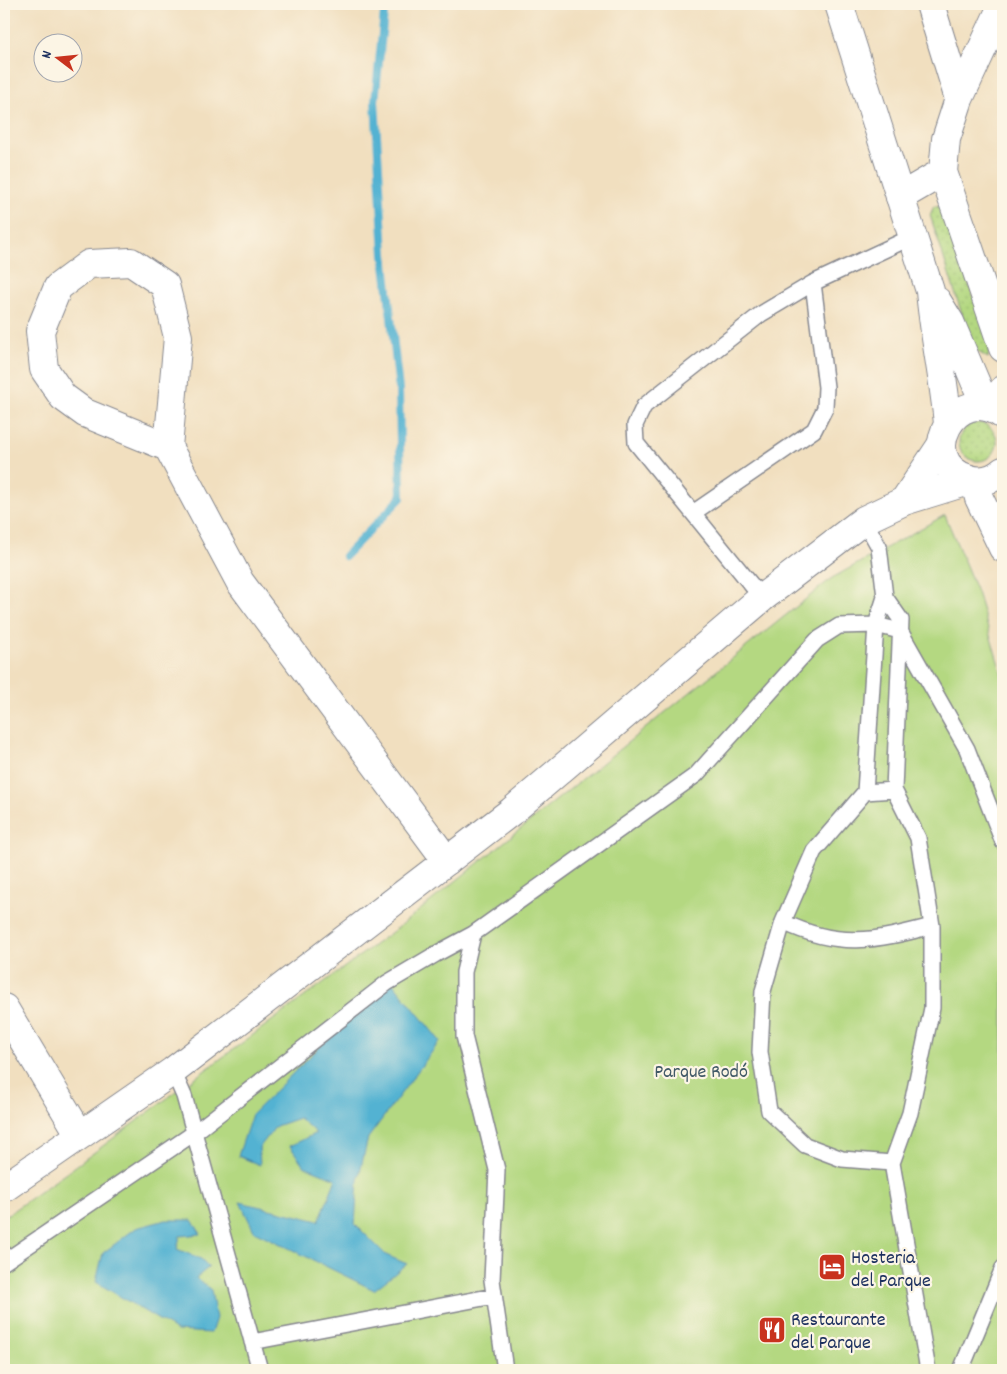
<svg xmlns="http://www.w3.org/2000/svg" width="1007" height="1374" font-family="Dekko,sans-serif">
	<defs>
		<pattern id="grass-dots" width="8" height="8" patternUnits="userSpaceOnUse" patternTransform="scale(1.25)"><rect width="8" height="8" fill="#b4d881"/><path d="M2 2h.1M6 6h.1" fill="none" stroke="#9aba72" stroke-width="1.8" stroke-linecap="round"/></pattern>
	</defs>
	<rect width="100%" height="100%" fill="#fcf5e5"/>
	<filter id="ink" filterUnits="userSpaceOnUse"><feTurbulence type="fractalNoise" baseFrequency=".02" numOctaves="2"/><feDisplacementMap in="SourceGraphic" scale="10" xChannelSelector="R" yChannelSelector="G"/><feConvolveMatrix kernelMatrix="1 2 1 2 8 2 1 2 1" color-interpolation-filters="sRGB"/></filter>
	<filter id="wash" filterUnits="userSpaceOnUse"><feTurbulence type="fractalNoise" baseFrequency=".0096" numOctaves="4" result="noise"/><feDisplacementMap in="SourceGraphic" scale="20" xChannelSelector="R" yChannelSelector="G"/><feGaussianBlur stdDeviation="1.12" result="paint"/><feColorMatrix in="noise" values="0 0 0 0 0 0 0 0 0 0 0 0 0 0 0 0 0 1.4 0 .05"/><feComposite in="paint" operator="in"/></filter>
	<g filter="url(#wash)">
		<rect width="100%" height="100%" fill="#f1dfbf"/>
		<path fill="url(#grass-dots)" stroke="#688470" d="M934 206 942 207 990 345 988 358 975 350 960 308 930 215Z
			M959 442a19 19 0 1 1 38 0a19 19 0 1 1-38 0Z"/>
		<path fill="#b4d881" stroke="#688470" d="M945 515 977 592 1003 678V1370H4V1217L69 1171 400 926 832 578Z"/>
		<path fill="#53b2d2" stroke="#377098" d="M389 978 440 1041 368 1138 358 1180 355 1224 386 1255 407 1264 374 1290 254 1231 240 1202 319 1221 336 1179 304 1166 290 1146 316 1133 299 1118 276 1126 259 1148 260 1165 238 1156 252 1114Z
			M166 1220H192L201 1234 180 1236 177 1249 201 1259 209 1267 196 1278 211 1290 216 1318 211 1333 177 1331 96 1282 103 1253 136 1228Z"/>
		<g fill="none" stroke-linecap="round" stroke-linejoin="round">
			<path stroke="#53b2d2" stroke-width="8" d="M345 556 401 498 399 390 384 254 375 101 385 4"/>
		</g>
	</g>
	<g filter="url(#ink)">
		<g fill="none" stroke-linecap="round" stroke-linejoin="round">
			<g stroke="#86878e" stroke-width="18">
				<path id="service" d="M693 513 814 430 825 408 826 387 813 283
					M864 520 879 547 885 597 876 625 865 792 814 851 783 922 763 991 760 1052 769 1111 805 1145 842 1159 892 1163
					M885 597 901 620 894 790 918 838 932 926V1008L910 1113 892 1163 928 1370
					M762 598 636 443 635 425 644 406 761 314 813 283 914 236
					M865 792 894 790
					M783 922C839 949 875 941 932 926
					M173 1071 184 1096 260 1370
					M4 1262 194 1133 387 983 436 954 473 934
					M252 1342 494 1296
					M505 1370 492 1280 497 1170 464 1036V972L473 934 696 775 817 640 839 626 876 625 900 631 967 749 1003 842
					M961 1370 1003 1268"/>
			</g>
			<g stroke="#86878e" stroke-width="30">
				<path id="minor" d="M930 4 959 99
					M943 172 946 139 959 99 1003 4
					M900 197 943 172 1003 348
					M168 447 85 413 63 397 44 369 40 331 58 287 89 264 131 262 165 285 178 337 168 447 240 582 447 861
					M4 1008 80 1135"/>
			</g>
			<g stroke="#86878e" stroke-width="30">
				<path id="tertiary" d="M990 408 1003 390
					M904 501 942 444
					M4 1188 173 1071 512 811 762 598 864 520 904 501 972 480"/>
			</g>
			<g stroke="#86878e" stroke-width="30">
				<path id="trunk" d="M839 4 930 291C934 336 944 379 948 424
					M937 301 950 322 986 407
					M1003 415C955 379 914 461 967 478 980 483 993 480 1003 471
					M974 480 979 498 1003 548"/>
			</g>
			<use href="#service" stroke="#fff" stroke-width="15"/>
			<use href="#minor" stroke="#fff" stroke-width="28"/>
			<use href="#tertiary" stroke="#fff" stroke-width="28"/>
			<use href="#trunk" stroke="#fff" stroke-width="28"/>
		</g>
	</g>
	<defs>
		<g id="hotel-square" transform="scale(1.4375)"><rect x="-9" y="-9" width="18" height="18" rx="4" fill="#c8321e" stroke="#fcf5e5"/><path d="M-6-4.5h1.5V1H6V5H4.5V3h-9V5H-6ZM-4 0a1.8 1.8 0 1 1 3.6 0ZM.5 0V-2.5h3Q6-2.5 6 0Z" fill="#fff"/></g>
		<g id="restaurant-square" transform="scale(1.4375)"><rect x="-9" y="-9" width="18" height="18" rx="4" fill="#c8321e" stroke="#fcf5e5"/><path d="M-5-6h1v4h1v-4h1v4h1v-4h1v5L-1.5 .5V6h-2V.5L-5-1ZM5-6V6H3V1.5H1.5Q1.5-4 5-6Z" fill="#fff"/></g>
	</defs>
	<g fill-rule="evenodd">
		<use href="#hotel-square" x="832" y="1267"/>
		<use href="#restaurant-square" x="772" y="1330"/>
	</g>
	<g text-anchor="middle" stroke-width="4.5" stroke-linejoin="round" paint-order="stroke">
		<g font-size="20" fill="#415967" stroke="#fcf5e5">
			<text x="701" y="1077">Parque Rodó</text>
		</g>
		<g font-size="20" fill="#1b2f5e" stroke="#fcf5e5" text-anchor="start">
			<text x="851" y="1263">Hosteria<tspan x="851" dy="23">del Parque</tspan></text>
			<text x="791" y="1325">Restaurante<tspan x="791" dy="23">del Parque</tspan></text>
		</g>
	</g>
	<rect width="1007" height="1374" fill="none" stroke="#fcf5e5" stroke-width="20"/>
	<g transform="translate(58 58) rotate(286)"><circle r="24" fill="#fcf5e5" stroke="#a2a6af"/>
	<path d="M0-4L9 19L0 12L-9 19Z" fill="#c8321e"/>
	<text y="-8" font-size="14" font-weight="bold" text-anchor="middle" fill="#1b2f5e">N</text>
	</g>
</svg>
